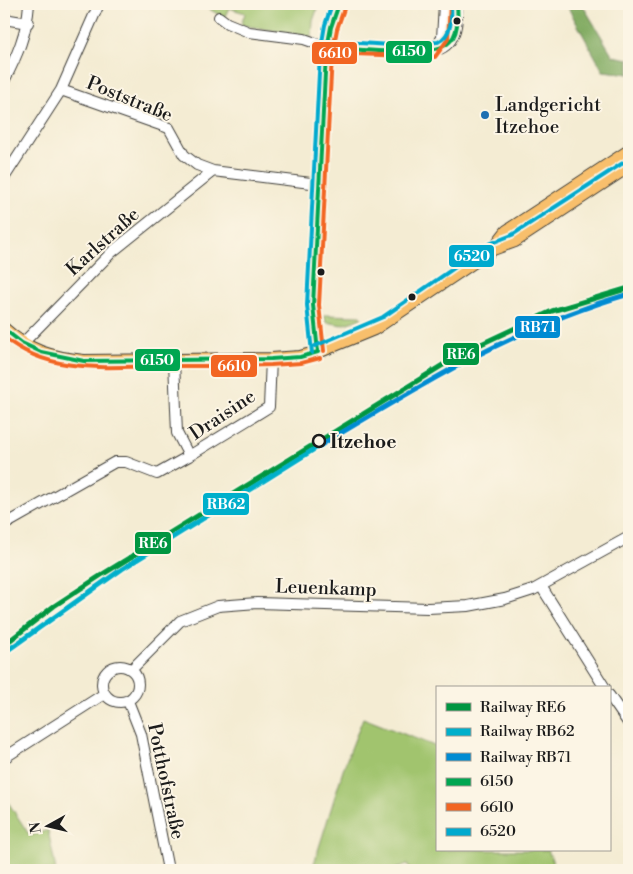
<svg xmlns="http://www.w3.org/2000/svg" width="633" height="874" font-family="'Libre Bodoni',serif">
	<rect width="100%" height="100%" fill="#fcf5e5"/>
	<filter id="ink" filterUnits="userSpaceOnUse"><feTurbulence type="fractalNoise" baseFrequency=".02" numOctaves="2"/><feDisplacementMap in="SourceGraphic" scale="10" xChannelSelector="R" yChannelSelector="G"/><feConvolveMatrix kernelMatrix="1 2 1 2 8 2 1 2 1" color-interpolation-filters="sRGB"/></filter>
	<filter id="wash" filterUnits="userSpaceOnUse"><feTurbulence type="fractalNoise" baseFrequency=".0096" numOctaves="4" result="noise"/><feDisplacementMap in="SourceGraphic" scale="20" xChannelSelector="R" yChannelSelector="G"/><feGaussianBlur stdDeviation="1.12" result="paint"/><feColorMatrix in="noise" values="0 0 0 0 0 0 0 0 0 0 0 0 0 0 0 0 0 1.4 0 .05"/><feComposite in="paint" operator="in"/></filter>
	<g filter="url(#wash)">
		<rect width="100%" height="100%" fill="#f4ecd3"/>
		<path fill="#a1c46e" stroke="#5e7045" d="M201 4H319L313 21 312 37 241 25 245 13 229 8 224 18Z
			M324 315 360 316 362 318 342 325 326 322Z
			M363 718 437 747V850H548L556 870H411L407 864 393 870H312L345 764Z
			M4 796 30 836 48 830 56 870H4Z"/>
		<path fill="#80aa61" stroke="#4e633e" d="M566 4H582L613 56 629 59V74L603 71Z"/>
	</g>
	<g filter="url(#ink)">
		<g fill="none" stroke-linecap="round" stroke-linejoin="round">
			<g stroke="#3c3b37" stroke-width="12">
				<path id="minor" d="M219 17 227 23 249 32 304 39 327 47 433 51C456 47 458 24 457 4
					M4 19 28 23
					M433 51 442 38 444 4
					M4 81C17 56 27 33 29 4
					M61 90 169 128 184 155 197 165 213 171 319 184
					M4 178 61 90 99 4
					M22 344 112 252 213 171
					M318 352 313 305 326 54 331 27 339 4
					M174 361 177 433 189 456 269 407 271 359
					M4 525 115 462H126L157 474 189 456
					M541 586 605 688
					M102 684a18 18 0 1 1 36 0a18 18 0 1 1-36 0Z
					M131 670 180 621 218 606 257 603 428 608 468 606 505 599 533 590 629 537
					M609 695 629 724
					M128 701 141 734 168 870
					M4 758 104 694"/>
			</g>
			<g stroke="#3c3b37" stroke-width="14">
				<path id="major" d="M493 249 507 231 629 151
					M4 329C28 351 52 358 84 361L271 359 300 357 318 352 374 329 493 249 515 241 629 166"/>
			</g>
			<use href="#minor" stroke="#fff" stroke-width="10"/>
			<use href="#major" stroke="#f8bf6c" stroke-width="12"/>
			<g stroke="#fcf5e5" stroke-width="8">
				<path id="bus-1" d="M327 47C351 49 429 58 447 44 459 36 458 17 457 4
					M4 329 22 343 41 352 84 361 271 359 300 357 318 352
					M318 352 313 305 326 54 331 27 339 4"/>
			</g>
			<g stroke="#fcf5e5" stroke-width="8">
				<path id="bus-2" d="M327 53 435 57 448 39 450 4
					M4 337C48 374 106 367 161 366 197 366 234 366 271 365L301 363 320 358
					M324 351 319 305 332 55 337 29 345 6"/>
			</g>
			<g stroke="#fcf5e5" stroke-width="8">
				<path id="bus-3" d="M327 41 391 45 438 42C452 35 452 18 451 4
					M315 346 383 317 489 244 512 235 626 161
					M312 353 307 305 320 54 325 25 332 4"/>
			</g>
			<use href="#bus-1" stroke="#00a651" stroke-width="4"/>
			<use href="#bus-2" stroke="#f26522" stroke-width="4"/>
			<use href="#bus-3" stroke="#00a9ce" stroke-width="4"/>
			<g stroke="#fcf5e5" stroke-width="9">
				<path id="rail-1" d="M4 645 54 606 103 574 464 352 552 311 629 288"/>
			</g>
			<g stroke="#fcf5e5" stroke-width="9">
				<path id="rail-2" d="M8 650 122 569 321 445"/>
			</g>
			<g stroke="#fcf5e5" stroke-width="9">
				<path id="rail-3" d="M321 445C423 384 514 327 629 294"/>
			</g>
			<use href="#rail-1" stroke="#009641" stroke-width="5"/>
			<use href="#rail-2" stroke="#00afcb" stroke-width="5"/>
			<use href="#rail-3" stroke="#008bd2" stroke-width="5"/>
		</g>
	</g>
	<g fill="#1c1c1c" stroke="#fcf5e5" stroke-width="2">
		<circle cx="457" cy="21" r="4.5"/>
		<circle cx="321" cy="272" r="4.5"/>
		<circle cx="412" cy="297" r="4.5"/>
	</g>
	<circle fill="#1f6fb2" stroke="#fcf5e5" stroke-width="2" cx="485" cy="115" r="5"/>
	<circle fill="#fcf5e5" stroke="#1c1c1c" stroke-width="2.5" cx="319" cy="441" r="6"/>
	<g text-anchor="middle" stroke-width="4" stroke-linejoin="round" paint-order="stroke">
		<g font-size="19" fill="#1c1c1c" stroke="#fcf5e5">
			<text transform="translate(130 98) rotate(22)" y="7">Poststraße</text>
			<text transform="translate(102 241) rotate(-42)" y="7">Karlstraße</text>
			<text transform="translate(222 414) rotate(-34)" y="7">Draisine</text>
			<text transform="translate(326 587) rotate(2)" y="7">Leuenkamp</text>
			<text transform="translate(167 781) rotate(78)" y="7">Potthofstraße</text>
		</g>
		<g font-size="19" fill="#1c1c1c" stroke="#fcf5e5" text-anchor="start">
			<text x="495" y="111">Landgericht<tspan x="495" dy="22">Itzehoe</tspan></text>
		</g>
		<g font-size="19" font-weight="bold" fill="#1c1c1c" stroke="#fcf5e5" text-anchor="start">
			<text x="330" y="448">Itzehoe</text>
		</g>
	</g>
	<g stroke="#fcf5e5" stroke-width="2">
		<rect x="385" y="40" width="48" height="24" rx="5" fill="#00a651"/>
		<rect x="311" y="41" width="47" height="24" rx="5" fill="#f26522"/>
		<rect x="448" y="244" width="47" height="24" rx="5" fill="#00a9ce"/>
		<rect x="514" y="315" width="47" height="24" rx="5" fill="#008bd2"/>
		<rect x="442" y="342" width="38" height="24" rx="5" fill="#009641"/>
		<rect x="134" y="348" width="47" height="24" rx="5" fill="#00a651"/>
		<rect x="210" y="354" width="48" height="24" rx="5" fill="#f26522"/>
		<rect x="202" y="492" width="48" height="24" rx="5" fill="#00afcb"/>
		<rect x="134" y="531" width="38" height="24" rx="5" fill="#009641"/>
	</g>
	<g font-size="14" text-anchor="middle" font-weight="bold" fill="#fff">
		<text x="409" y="56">6150</text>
		<text x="335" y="58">6610</text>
		<text x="472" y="261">6520</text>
		<text x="538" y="332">RB71</text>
		<text x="461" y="359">RE6</text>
		<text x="157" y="365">6150</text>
		<text x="234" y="371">6610</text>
		<text x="226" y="509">RB62</text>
		<text x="153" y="548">RE6</text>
	</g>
	<rect width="633" height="874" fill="none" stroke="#fcf5e5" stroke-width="20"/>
	<rect x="436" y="686" width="175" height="165" fill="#fcf5e5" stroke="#a29e95"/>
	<rect x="446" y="703" width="25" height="8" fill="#009641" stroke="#a29e95"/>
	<text x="480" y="712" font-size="15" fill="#1c1c1c">Railway RE6</text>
	<rect x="446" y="728" width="25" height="8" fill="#00afcb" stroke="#a29e95"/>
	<text x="480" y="736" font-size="15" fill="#1c1c1c">Railway RB62</text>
	<rect x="446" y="753" width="25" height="8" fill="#008bd2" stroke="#a29e95"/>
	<text x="480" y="762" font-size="15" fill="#1c1c1c">Railway RB71</text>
	<rect x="446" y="778" width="25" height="8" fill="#00a651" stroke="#a29e95"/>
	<text x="480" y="786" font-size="15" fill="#1c1c1c">6150</text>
	<rect x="446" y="803" width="25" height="8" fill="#f26522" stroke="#a29e95"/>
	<text x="480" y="812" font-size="15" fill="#1c1c1c">6610</text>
	<rect x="446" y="828" width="25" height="8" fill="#00a9ce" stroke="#a29e95"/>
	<text x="480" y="836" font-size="15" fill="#1c1c1c">6520</text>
	<g transform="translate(48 826) rotate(262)" stroke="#fcf5e5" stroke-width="4" paint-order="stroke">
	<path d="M0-4L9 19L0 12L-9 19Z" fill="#1c1c1c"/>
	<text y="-8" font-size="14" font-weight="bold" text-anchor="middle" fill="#1c1c1c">N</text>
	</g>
</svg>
